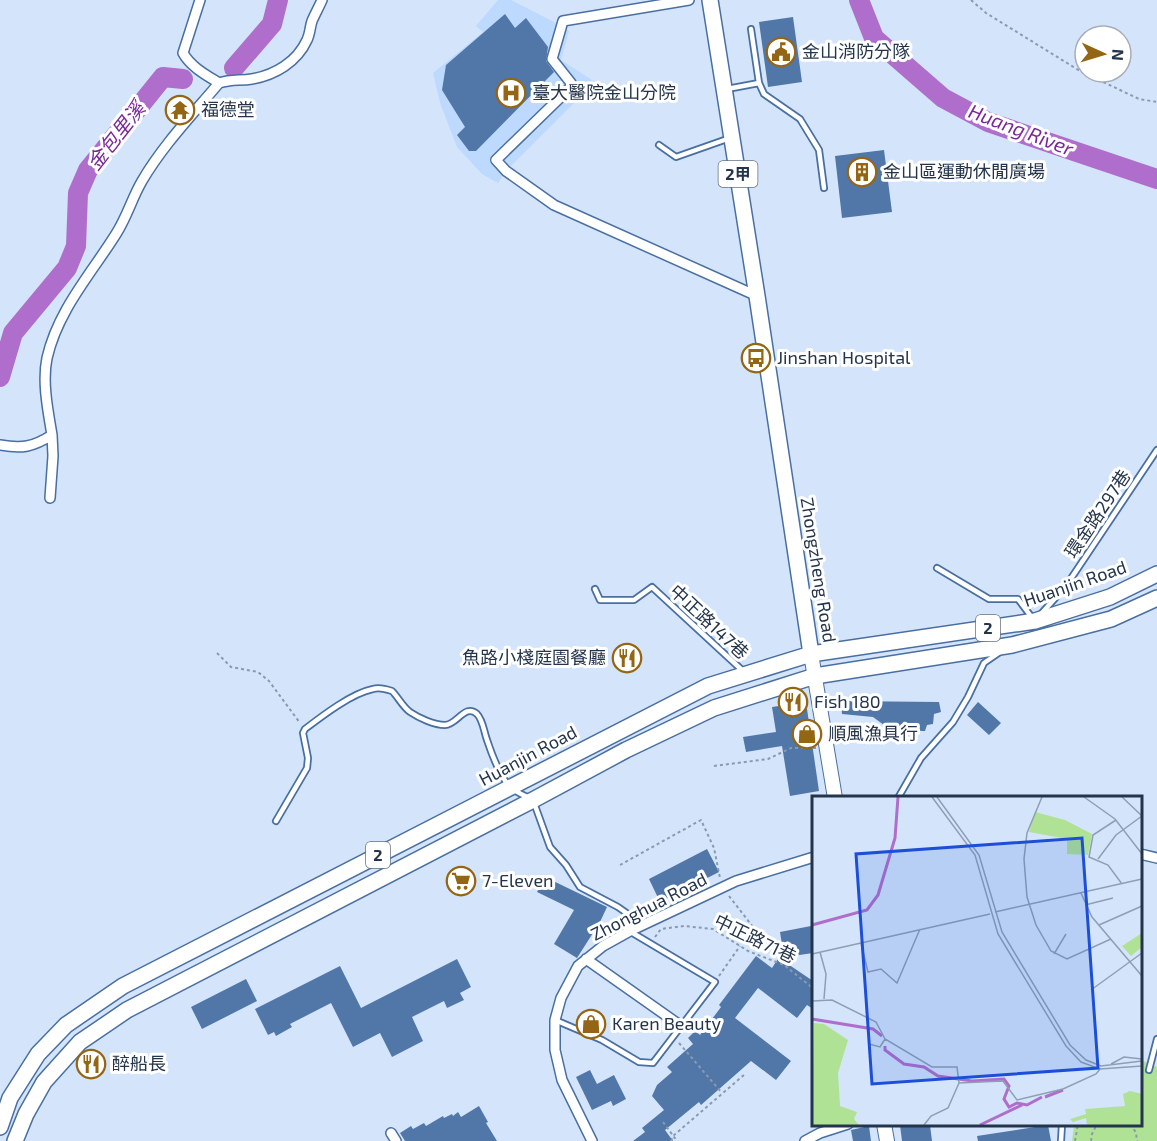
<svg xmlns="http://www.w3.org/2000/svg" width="1157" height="1141" font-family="'Exo 2','Noto Sans TC',sans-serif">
	<rect width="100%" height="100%" fill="#d4e5fb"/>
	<path fill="#bdd9fe" d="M498 0H511L562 26 569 31 561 60 595 82 506 171 498 183 482 174 457 147 440 103 433 73 483 32 476 26Z"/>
	<path fill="#afe294" d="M1141 1060 1157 1067V1141H1072L1074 1125 1140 1124Z"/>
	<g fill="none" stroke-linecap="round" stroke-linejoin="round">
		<path stroke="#af6ecb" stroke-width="20" d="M859 0 874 38 943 98 988 122 1157 179
			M234 68 272 24 278 0
			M0 377 13 333 67 268 76 246 78 193 88 170 163 77 183 79"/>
	</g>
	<path fill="#5077a8" d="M505 14 515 28 526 18 548 47 546 61 554 72 476 151H469L457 135 465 127 442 90 446 65Z
		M793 17 802 82 768 87 759 22Z
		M884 150 892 212 842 218 835 156Z
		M841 701 939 702 941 712 934 714 933 724 927 725 925 731H892L873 717 842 714Z
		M806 702 819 791 790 796 782 746 746 752 743 737 776 732 772 707Z
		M978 702 1001 723 989 735 967 715Z
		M707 849 719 872 660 902 649 879Z
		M545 877 607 907 600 922 577 958 554 944 574 910 537 892Z
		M811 926 813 940V953L779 958 813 981V1009L807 1005 797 1018 758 988 735 1018 791 1061 776 1080 751 1061 701 1105 699 1102 665 1130 673 1141H633L645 1132 642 1128 664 1110 652 1096 657 1085 672 1072 667 1067 693 1044 688 1038 695 1031 700 1035 721 1007 719 1005 756 956 772 968 783 951 780 932Z
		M457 959 471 987 460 993 464 1000 447 1008 444 1001 412 1017 423 1041 392 1057 380 1033 353 1047 331 1003 290 1024 292 1027 276 1036 274 1032 268 1035 255 1009 340 966 361 1008Z
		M246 979 257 1001 202 1029 191 1007Z
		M590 1070 597 1084 614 1075 626 1099 613 1106 611 1101 592 1110 576 1077Z
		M479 1106 488 1122 486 1123 497 1141H405L400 1133 411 1126 413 1129 424 1123 426 1126 443 1116 444 1118 452 1114 453 1116 458 1112 461 1117Z
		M900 1125H930L932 1141H902Z
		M1048 1125 1051 1141H978L977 1136Z
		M869 1126 871 1141H853L851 1130Z"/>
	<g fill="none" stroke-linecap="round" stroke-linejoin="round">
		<g stroke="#496fa1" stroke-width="8">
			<path id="lane" d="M751 29 759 83 764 94 800 119 819 150 824 188
				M727 89 759 83
				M659 145 676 157 730 138
				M937 568 989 599H1018L1033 619
				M595 589 600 600H634L652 587 743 671
				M1041 614 1066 586 1157 450
				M898 798 921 758 953 722 968 697 984 663 1000 652
				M276 821 307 768 308 758 303 733 305 729C322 716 352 693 373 689 379 687 386 689 392 691 398 697 403 707 410 712 419 718 434 725 445 725 457 725 465 703 477 714 483 720 484 732 487 740 492 755 499 774 509 786 515 792 526 796 533 800L550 847 566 865 580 887 618 907 635 919 640 926
				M555 1020 602 1040 639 1062 653 1063 715 982 631 932
				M1149 1070 1157 1039
				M1061 1141 1062 1124"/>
		</g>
		<g stroke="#496fa1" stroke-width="12">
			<path id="street" d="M200 0 183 53C191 67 206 75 219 83
				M689 0 563 21 552 59 571 83 570 88 496 160 506 171 554 205 757 296
				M0 445C22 449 33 447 52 435 48 411 42 382 47 358 58 310 91 274 116 234 127 217 132 198 142 181 163 145 193 114 219 83 232 79 239 81 252 79 275 75 297 62 307 40 310 34 310 27 312 21 315 14 319 7 322 0
				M50 498 53 456 52 435
				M1140 854 1157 858
				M586 959 681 1026
				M391 1133 396 1141
				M592 1141 562 1080 555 1050V1020L561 998 578 966 603 946 630 931 736 881 814 857
				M805 1141 820 1133 848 1124"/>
		</g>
		<g stroke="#496fa1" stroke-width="16">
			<path id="secondary" d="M811 654 835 798
				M884 1124 887 1141"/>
		</g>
		<g stroke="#496fa1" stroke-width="18">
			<path id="primary" d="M710 0 757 296 811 654
				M0 1127 10 1098 38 1054 66 1025 123 986 708 686 811 654 1035 621 1110 597 1157 574
				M15 1141 26 1114 44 1082 80 1042 127 1010 533 800 626 750 714 708 815 676 1012 645 1111 619 1157 598"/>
		</g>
		<path stroke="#899ab0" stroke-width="2" stroke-dasharray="3 3" stroke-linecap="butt" d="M971 0 986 13 1080 71 1139 99 1157 102
			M217 653 231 667 258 672 269 681 300 723
			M714 766 768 759 791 748H816
			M620 865 701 820 714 848 720 878
			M729 896 760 936
			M655 937 661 929 684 926 713 929 748 951 784 965 814 989
			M719 976 740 946
			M679 1043 722 1093
			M663 1122 677 1141
			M1131 1124 1136 1133 1137 1141
			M671 1141 673 1136 745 1074
			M1075 1141 1078 1124
			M1091 1141 1092 1134 1097 1124"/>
		<use href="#lane" stroke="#fff" stroke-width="4.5"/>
		<use href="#street" stroke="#fff" stroke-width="9"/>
		<use href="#secondary" stroke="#fff" stroke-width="14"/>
		<use href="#primary" stroke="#fff" stroke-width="15"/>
	</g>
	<defs>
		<g id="civic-ring" transform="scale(1.5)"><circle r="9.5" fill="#fff" stroke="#946513" stroke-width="1.5"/><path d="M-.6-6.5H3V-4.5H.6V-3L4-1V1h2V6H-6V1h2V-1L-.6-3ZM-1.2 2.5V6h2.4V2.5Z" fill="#946513"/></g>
		<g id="hospital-ring" transform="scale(1.5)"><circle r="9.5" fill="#fff" stroke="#946513" stroke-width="1.5"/><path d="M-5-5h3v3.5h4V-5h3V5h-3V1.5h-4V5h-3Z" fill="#946513"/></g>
		<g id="temple-ring" transform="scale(1.5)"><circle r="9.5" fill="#fff" stroke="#946513" stroke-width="1.5"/><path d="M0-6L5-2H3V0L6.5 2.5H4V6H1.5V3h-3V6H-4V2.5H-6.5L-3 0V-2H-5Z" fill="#946513"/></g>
		<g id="building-ring" transform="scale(1.5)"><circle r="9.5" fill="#fff" stroke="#946513" stroke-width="1.5"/><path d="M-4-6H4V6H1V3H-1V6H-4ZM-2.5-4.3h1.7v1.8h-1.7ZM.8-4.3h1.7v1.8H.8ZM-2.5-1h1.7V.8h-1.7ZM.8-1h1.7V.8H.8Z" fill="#946513"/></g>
		<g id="bus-ring" transform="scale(1.5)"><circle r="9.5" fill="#fff" stroke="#946513" stroke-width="1.5"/><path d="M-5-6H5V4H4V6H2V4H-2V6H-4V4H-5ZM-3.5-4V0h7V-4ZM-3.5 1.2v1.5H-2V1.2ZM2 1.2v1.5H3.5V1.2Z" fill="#946513"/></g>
		<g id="restaurant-ring" transform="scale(1.5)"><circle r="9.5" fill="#fff" stroke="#946513" stroke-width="1.5"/><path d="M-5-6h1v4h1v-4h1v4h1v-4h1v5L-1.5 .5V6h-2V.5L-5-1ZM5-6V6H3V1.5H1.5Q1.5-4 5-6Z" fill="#946513"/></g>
		<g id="shop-ring" transform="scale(1.5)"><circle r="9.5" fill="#fff" stroke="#946513" stroke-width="1.5"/><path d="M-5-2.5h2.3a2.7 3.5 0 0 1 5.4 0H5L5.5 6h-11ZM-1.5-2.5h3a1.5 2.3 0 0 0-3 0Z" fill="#946513"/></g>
		<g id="supermarket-ring" transform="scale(1.5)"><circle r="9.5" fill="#fff" stroke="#946513" stroke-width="1.5"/><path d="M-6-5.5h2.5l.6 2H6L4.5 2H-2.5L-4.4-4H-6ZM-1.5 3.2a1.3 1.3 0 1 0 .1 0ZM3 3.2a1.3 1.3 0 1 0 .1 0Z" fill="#946513"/></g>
	</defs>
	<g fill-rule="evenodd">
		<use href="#civic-ring" x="781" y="52"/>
		<use href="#hospital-ring" x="511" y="93"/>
		<use href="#temple-ring" x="180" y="110"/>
		<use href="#building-ring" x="862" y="172"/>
		<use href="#bus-ring" x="756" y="358"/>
		<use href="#restaurant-ring" x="627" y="658"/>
		<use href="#restaurant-ring" x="793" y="702"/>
		<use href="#shop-ring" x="807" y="734"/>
		<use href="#supermarket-ring" x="461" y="881"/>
		<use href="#shop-ring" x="591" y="1024"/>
		<use href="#restaurant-ring" x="91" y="1064"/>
	</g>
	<g text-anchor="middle" stroke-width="6" stroke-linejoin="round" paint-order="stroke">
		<g fill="#fff" stroke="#667281" stroke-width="1.5">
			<rect x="718.5" y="161" width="39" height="26" rx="4.5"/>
			<rect x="976" y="615" width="24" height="26" rx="4.5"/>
			<rect x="366" y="842" width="24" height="26" rx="4.5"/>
		</g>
		<g font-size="16" font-weight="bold" fill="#24354b">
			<text x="738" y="180">2甲</text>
			<text x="988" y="634">2</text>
			<text x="378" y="861">2</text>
		</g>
		<g font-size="18" fill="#24354b" stroke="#fff" text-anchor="start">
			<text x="802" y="58">金山消防分隊</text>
			<text x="532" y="99">臺大醫院金山分院</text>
			<text x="201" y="116">福德堂</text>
			<text x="883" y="178">金山區運動休閒廣場</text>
			<text x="777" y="364">Jinshan Hospital</text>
			<text x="606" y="664" text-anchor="end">魚路小棧庭園餐廳</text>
			<text x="814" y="708">Fish 180</text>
			<text x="828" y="740">順風漁具行</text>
			<text x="482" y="887">7-Eleven</text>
			<text x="612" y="1030">Karen Beauty</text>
			<text x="112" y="1070">醉船長</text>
		</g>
		<g font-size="18" fill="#24354b" stroke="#fff">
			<text transform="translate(1098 514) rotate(-56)" y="6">環金路297巷</text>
			<text transform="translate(818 570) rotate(81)" y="6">Zhongzheng Road</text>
			<text transform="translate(1075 584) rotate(-19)" y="6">Huanjin Road</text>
			<text transform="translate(709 622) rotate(43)" y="6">中正路147巷</text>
			<text transform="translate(528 756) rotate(-28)" y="6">Huanjin Road</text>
			<text transform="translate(649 907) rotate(-27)" y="6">Zhonghua Road</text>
			<text transform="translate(755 939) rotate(26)" y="6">中正路71巷</text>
		</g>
		<g font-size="20" font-style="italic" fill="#792797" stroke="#fff">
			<text transform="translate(1021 130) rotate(21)" y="7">Huang River</text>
			<text transform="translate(116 136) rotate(-52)" y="7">金包里溪</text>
		</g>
	</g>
	<g transform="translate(812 796)">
		<rect width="330" height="330" fill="#d4e5fb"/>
		<path d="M223 16 253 24 280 38 276 59 255 58V43L217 36ZM330 137V151L319 160 310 150ZM2 227 12 228 36 244 26 277 28 310 45 316 42 323 47 329H0ZM318 295 330 298V329H275L274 322 261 326 258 323 274 318 273 313 313 310 311 298Z" fill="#afe294"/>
		<path fill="none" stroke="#af6ecb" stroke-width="3" d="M0 129 55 114 66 99 83 42 86 1M0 223 61 233 70 240M73 250V254L92 268 112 271 126 280 160 285 192 283 197 290 192 303 197 311 205 307 215 309 230 301M233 301 251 294M168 329 210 309"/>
		<path fill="none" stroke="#8e9fb5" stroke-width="1.5" d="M120 1 163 59 186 138 254 250 269 266 288 273 330 270M125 1 167 59 190 136 258 249 274 264 289 270 330 265M230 1 215 37 212 63 215 101 224 129 239 155 255 163 299 143M272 1 303 23 330 58M310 1 330 20M304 24 281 39 277 61 296 69 310 88M286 63 304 39 330 20M269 97 280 121 330 180M273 109 301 102M183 116 330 83M287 129 330 110M49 147 56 176 69 173 85 187 108 133M8 156 14 178 12 203M0 158 178 118M242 158 254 138M279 194 330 157M0 205 20 204 64 226 73 243 120 271H145L147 287 191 285 205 304 251 293 284 278 289 272M57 248 68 251 73 243M299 268 312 261 330 263M112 329 119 320 136 312 147 287"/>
		<path fill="#1d4ed8" fill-opacity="0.15" stroke="#1d4ed8" stroke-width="3" d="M270 42 286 272 60 288 44 58Z"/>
		<rect width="330" height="330" fill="none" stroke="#24354b" stroke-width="3"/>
	</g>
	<g transform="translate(1103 54) rotate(94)"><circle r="28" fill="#ffffff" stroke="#a7aeb7" stroke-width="1.5"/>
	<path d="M0-4.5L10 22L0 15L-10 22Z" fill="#946513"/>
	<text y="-9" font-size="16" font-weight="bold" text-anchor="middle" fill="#24354b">N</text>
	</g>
</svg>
